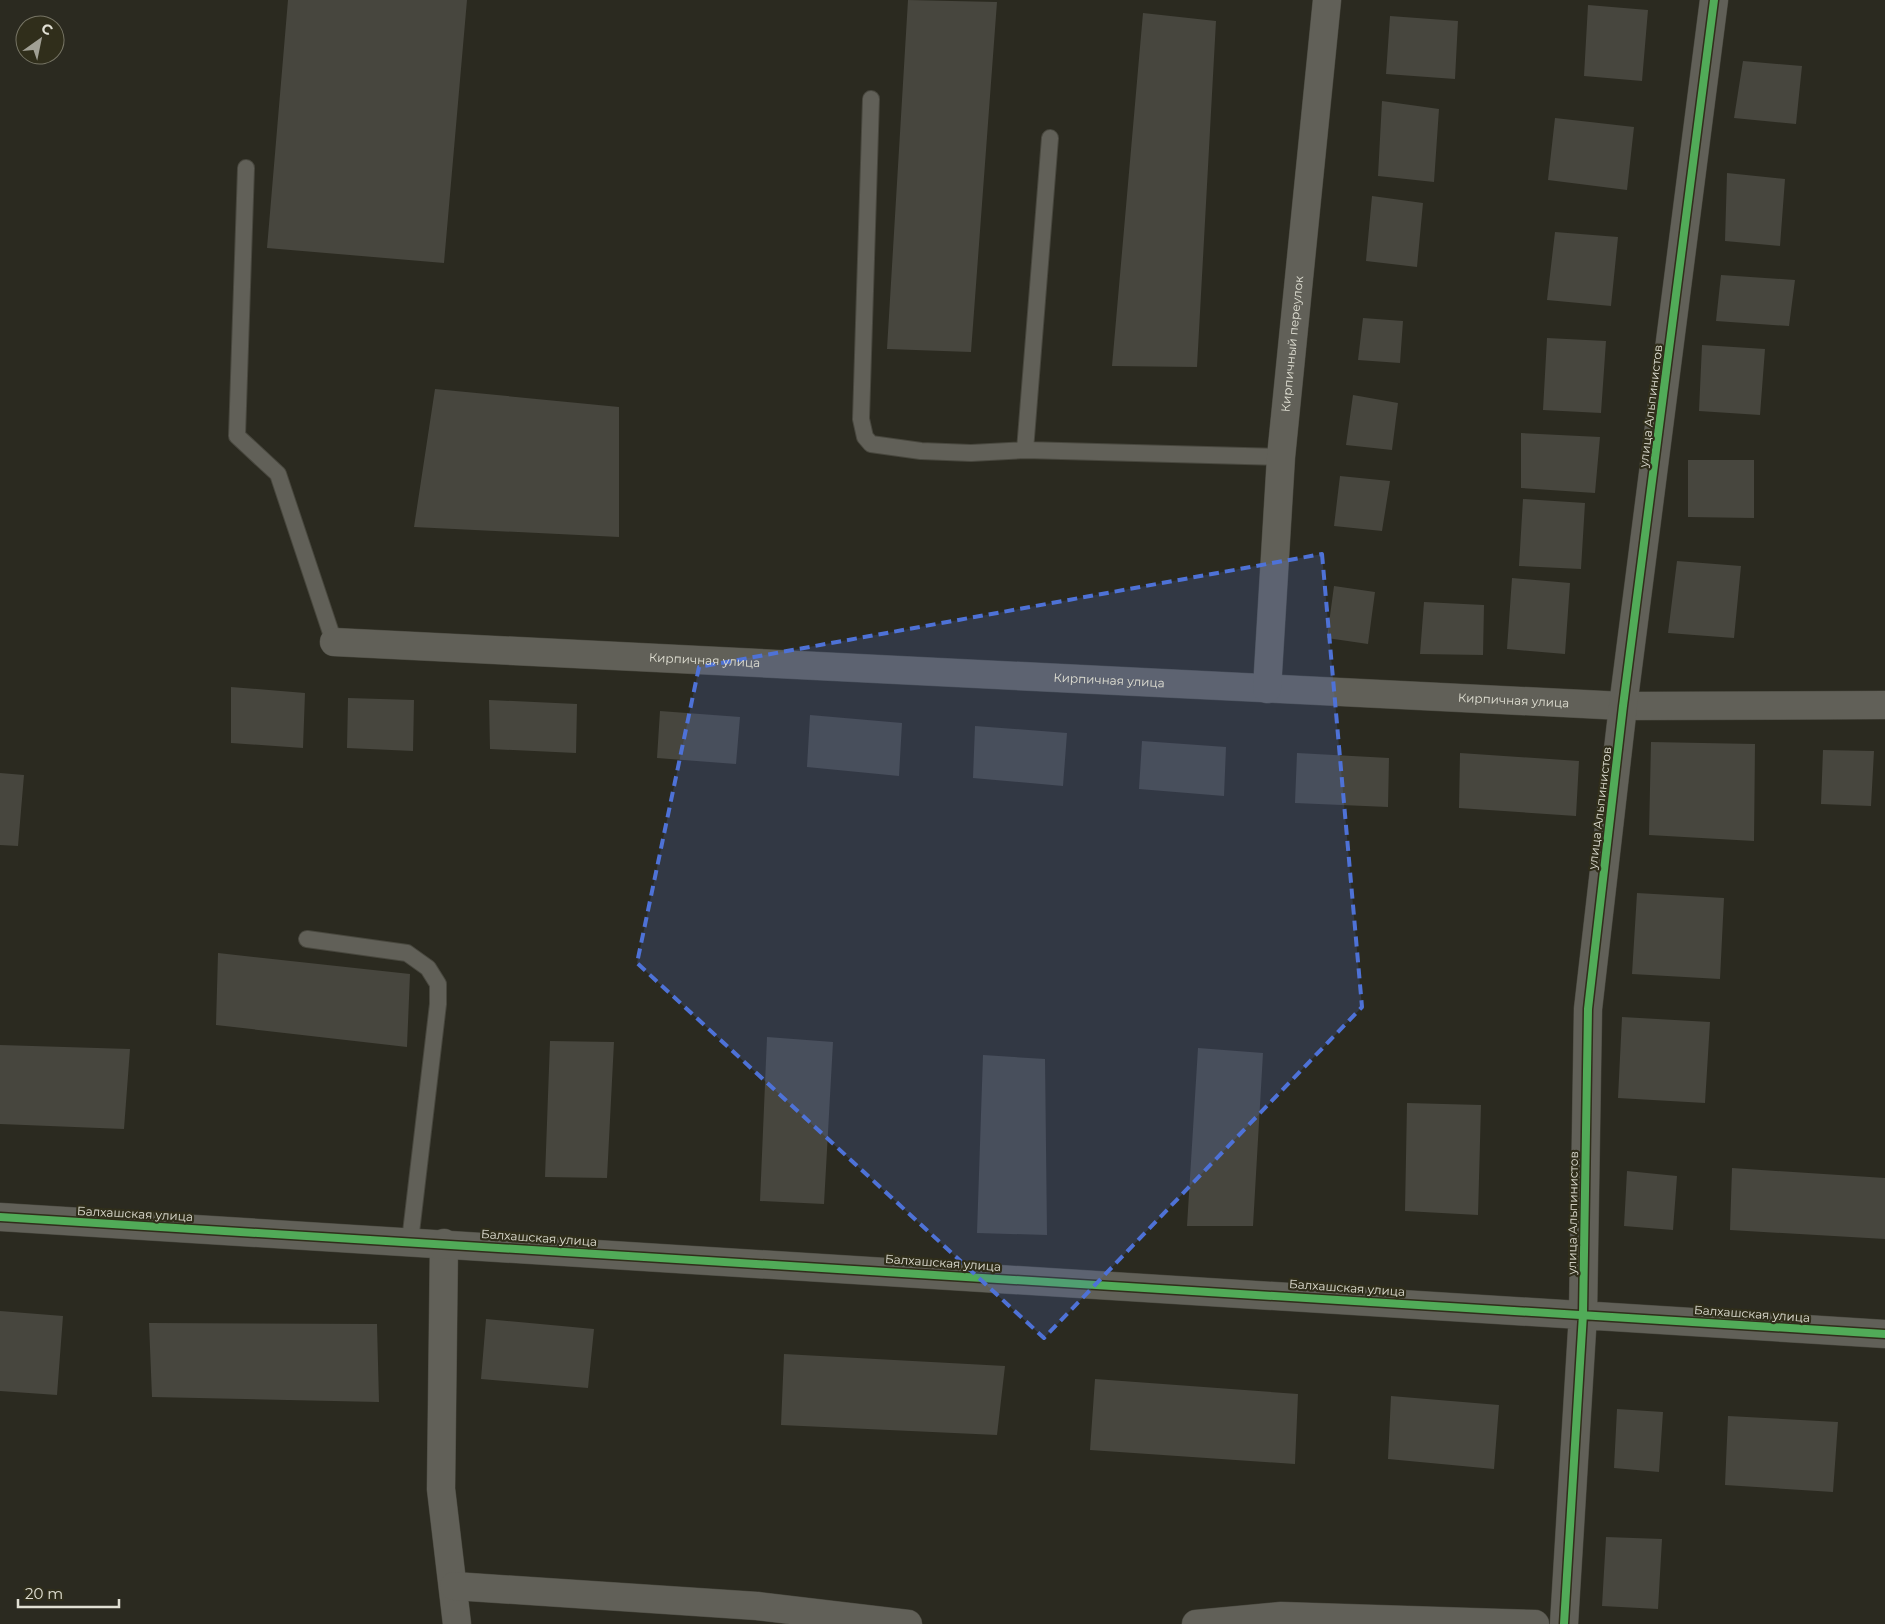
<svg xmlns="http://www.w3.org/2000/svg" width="1885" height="1624" font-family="Montserrat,sans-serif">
	<rect width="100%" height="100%" fill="#2b2a20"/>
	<path fill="#47463e" d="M288 0H467L444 263 267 248Z
		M908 0 997 2 971 352 887 349Z
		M1588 5 1648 10 1642 81 1584 76Z
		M1143 13 1216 21 1197 367 1112 366Z
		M1390 16 1458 21 1455 79 1386 74Z
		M1743 61 1802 66 1796 124 1734 118Z
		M1382 101 1439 109 1434 182 1378 176Z
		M1555 118 1634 127 1627 190 1548 180Z
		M1727 173 1785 179 1780 246 1725 241Z
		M1372 196 1423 203 1417 267 1366 261Z
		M1555 232 1618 237 1611 306 1547 300Z
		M1721 275 1795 280 1789 326 1716 321Z
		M1363 318 1403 321 1400 363 1358 360Z
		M1547 338 1606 341 1601 413 1543 410Z
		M1702 345 1765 349 1760 415 1699 411Z
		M435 389 619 407V537L414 527Z
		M1353 395 1398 403 1392 450 1346 445Z
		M1521 433 1600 437 1595 493 1521 488Z
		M1688 460H1754V518L1688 517Z
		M1340 476 1390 481 1382 531 1334 526Z
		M1523 499 1585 503 1581 569 1519 566Z
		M1677 561 1741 566 1734 638 1668 633Z
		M1512 578 1570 583 1565 654 1507 649Z
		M1334 586 1375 592 1368 644 1327 638Z
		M1424 602 1484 605 1483 655 1420 654Z
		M231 687 305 693 303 748 231 743Z
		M348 698 414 700 413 751 347 748Z
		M489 700 577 704 576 753 490 749Z
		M660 711 740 717 736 764 657 758Z
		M810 715 902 723 899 776 807 767Z
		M975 726 1067 733 1063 786 973 778Z
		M1142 741 1226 747 1224 796 1139 789Z
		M1651 742 1755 744 1754 841 1649 835Z
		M1823 750 1874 751 1871 806 1821 804Z
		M1297 753 1389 758 1388 807 1295 803Z
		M1460 753 1579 761 1576 816 1459 808Z
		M0 773 24 775 18 846 0 845Z
		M1637 893 1724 898 1720 979 1632 974Z
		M218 953 410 974 407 1047 216 1025Z
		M1622 1017 1710 1022 1705 1103 1618 1098Z
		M767 1037 833 1042 824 1204 760 1201Z
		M550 1041 614 1042 607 1178 545 1177Z
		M0 1045 130 1049 124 1129 0 1124Z
		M1198 1048 1263 1053 1253 1226H1187Z
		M983 1055 1045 1059 1047 1235 977 1233Z
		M1407 1103 1481 1105 1478 1215 1405 1211Z
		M1732 1168 1885 1178V1239L1730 1230Z
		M1627 1171 1677 1176 1673 1230 1624 1226Z
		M0 1311 63 1316 57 1395 0 1391Z
		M486 1319 594 1329 588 1388 481 1379Z
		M149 1323 377 1324 379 1402 152 1397Z
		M784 1354 1005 1366 997 1435 781 1425Z
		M1095 1379 1298 1394 1295 1464 1090 1450Z
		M1391 1396 1499 1405 1494 1469 1388 1459Z
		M1617 1409 1663 1412 1659 1472 1614 1468Z
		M1728 1416 1838 1422 1833 1492 1725 1485Z
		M1606 1537 1662 1539 1658 1609 1602 1606Z"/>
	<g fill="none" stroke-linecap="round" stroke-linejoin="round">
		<g stroke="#48473e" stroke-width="18">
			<path id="service" d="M871 99 861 419 865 437 871 444 921 451 971 453 1025 450 1281 457
				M246 168 237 436 278 474 334 642
				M1025 450 1050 138
				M307 939 407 953 428 968 438 984V1004L410 1241"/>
		</g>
		<g stroke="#48473e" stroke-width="29">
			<g id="minor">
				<path id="s1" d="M334 642 1623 706 1885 705"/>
				<path id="s2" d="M1267 689 1281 457 1327 0"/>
				<path d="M444 1243 441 1489 457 1624"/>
				<path d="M454 1586 757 1606 908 1624"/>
				<path d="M1196 1624 1281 1616 1535 1624"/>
			</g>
		</g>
		<g stroke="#48473e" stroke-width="29">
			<path id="tertiary" d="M0 1217 1885 1334
				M1564 1624 1583 1314 1588 1009 1623 706 1714 0"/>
		</g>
		<use href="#service" stroke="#616058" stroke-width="16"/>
		<use href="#minor" stroke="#616058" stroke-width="28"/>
		<use href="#tertiary" stroke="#616058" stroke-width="28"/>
		<g stroke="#302e1b" stroke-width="11">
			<path id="cycleway" d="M0 1217 1885 1334
				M1564 1624 1583 1314 1588 1009 1623 706 1714 0"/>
		</g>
		<use href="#cycleway" stroke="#51ab58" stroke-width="8"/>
	</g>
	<path fill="#4e72d7" fill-opacity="0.2" stroke="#4e72d7" stroke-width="4" stroke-dasharray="10 6" stroke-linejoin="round" d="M1322 554 1362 1007 1044 1338 637 963 699 667Z"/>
	<g text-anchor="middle" stroke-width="4.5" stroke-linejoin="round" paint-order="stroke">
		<g font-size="12" fill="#e1e0d4" stroke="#302e1b">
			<text dy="4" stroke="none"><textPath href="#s2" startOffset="346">Кирпичный переулок</textPath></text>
			<text transform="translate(1651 406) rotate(-83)" y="4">улица Альпинистов</text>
			<text dy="4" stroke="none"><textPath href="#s1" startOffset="371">Кирпичная улица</textPath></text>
			<text dy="4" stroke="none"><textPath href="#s1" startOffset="776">Кирпичная улица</textPath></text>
			<text dy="4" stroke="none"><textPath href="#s1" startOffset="1181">Кирпичная улица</textPath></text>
			<text transform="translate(1600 808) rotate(-83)" y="4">улица Альпинистов</text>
			<text transform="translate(1573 1213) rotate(-89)" y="4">улица Альпинистов</text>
			<text transform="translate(135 1214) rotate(3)" y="4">Балхашская улица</text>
			<text transform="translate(539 1238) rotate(4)" y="4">Балхашская улица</text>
			<text transform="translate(943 1263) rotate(4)" y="4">Балхашская улица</text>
			<text transform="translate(1347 1288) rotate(4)" y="4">Балхашская улица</text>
			<text transform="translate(1752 1314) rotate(4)" y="4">Балхашская улица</text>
		</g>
	</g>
	<g transform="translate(40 40) rotate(33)"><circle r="24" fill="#302e1b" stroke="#777565"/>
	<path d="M0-4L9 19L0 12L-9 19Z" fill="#a1a095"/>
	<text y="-8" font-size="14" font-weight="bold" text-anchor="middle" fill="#e1e0d4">С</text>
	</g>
	<path d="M18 1599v8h101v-8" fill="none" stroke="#e1e0d4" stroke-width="2.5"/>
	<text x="25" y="1599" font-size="15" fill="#e1e0d4" stroke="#302e1b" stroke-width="4" paint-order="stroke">20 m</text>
</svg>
